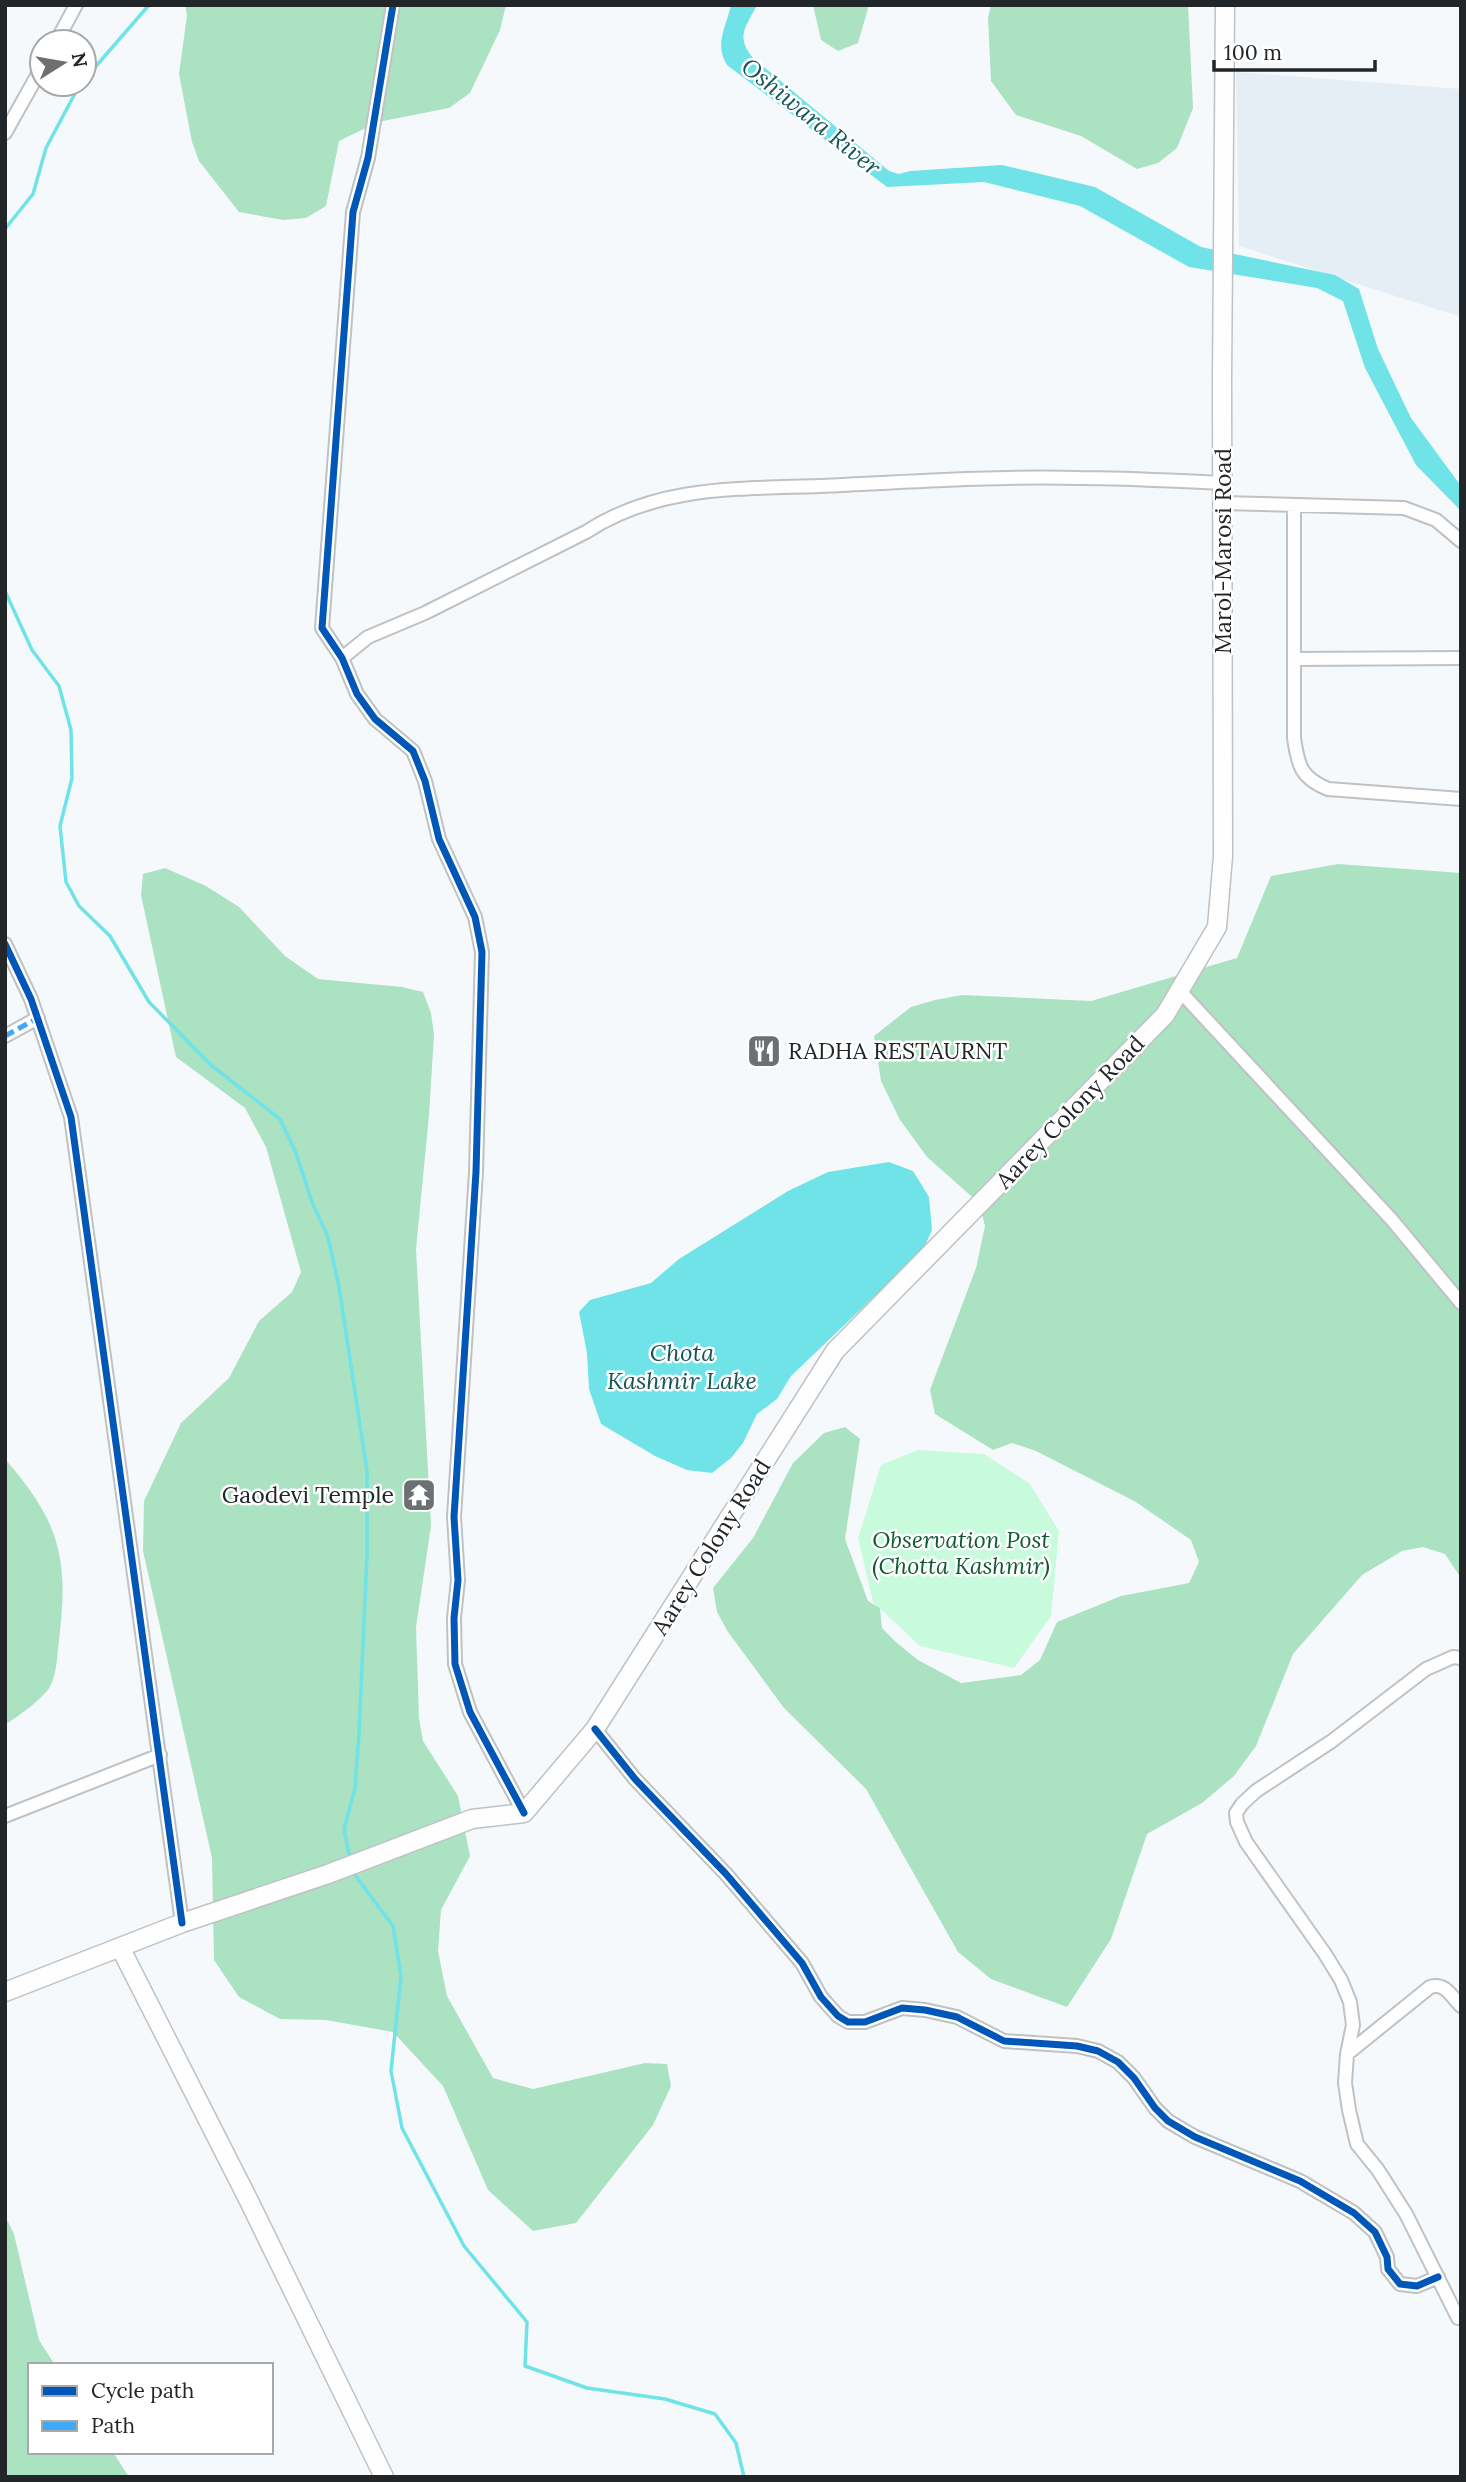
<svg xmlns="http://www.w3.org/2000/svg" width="1466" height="2482" font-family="Lora,serif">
	<rect width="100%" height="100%" fill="#f6f9fb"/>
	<path fill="#e5eef5" d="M1236 72 1461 89V317L1239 246Z"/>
	<path fill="#c7fbdc" d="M918 1450 984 1454 1030 1484 1059 1531 1051 1616 1014 1668 920 1646 873 1602 858 1538 881 1465Z"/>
	<path fill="#abe2c2" d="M185 5H506L500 30 470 93 449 108 378 122 339 141 326 206 306 218 283 220 239 212 199 161 192 142 179 74 187 15Z
		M813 5H869L858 43 838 51 821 40Z
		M991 5H1188L1193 108 1177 148 1158 163 1137 169 1081 136 1016 115 991 81 988 18Z
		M1338 864 1461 873V1578L1445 1554 1423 1547 1402 1551 1362 1575 1293 1654 1256 1746 1234 1776 1202 1803 1147 1834 1111 1939 1067 2007 991 1979 958 1952 866 1789 784 1708 728 1632 717 1612 713 1588 753 1538 793 1463 824 1433 845 1427 860 1439 845 1539 868 1601 880 1608 882 1628 897 1643 918 1660 961 1683 1021 1675 1040 1660 1057 1622 1121 1596 1189 1583 1199 1562 1191 1540 1136 1502 1036 1451 1012 1443 993 1450 935 1414 930 1390 976 1268 985 1226 979 1203 927 1157 900 1120 881 1081 874 1036 911 1007 935 1000 962 995 1091 1001 1237 958 1271 876Z
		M165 868 206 886 239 907 285 956 318 979 402 987 423 992 431 1013 434 1035 429 1115 416 1249 431 1526 416 1627 419 1718 423 1741 458 1796 470 1856 441 1910 438 1951 447 1996 493 2078 533 2089 645 2063 667 2064 671 2086 653 2125 576 2223 533 2231 488 2190 443 2086 393 2032 326 2020 280 2019 239 1997 214 1960 212 1858 143 1551 144 1501 181 1423 229 1378 259 1321 292 1292 301 1272 266 1147 245 1108 176 1057 141 895 143 874Z
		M5 1459C60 1522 69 1558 59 1640 57 1656 57 1679 47 1691 35 1705 19 1715 5 1725Z
		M5 2216 14 2234 39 2340 55 2365H30V2452H113L129 2477H5Z"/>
	<path fill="#6fe3e7" d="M731 5H757C746 27 735 36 753 58L889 171 899 174 910 171 1002 165 1095 187 1201 247 1335 275 1359 289 1378 349 1411 418 1461 486V511L1416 465 1365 368 1343 301 1317 288 1189 267 1080 206 984 182 887 187 727 65C714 43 726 28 731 5Z
		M889 1162 913 1171 929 1197 932 1230 923 1250 791 1376 777 1399 757 1414 743 1443 731 1458 712 1473 687 1470 655 1456 601 1424 589 1389 587 1353 579 1312 590 1300 651 1283 679 1259 788 1191 828 1172Z"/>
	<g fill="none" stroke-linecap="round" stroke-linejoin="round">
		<path stroke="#6fe3e7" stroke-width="3.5" d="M84 80 149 5
			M5 229 33 194 46 148 80 84
			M5 591 32 650 59 686 71 730 72 778 60 826 66 882 79 906 110 936 149 1002 211 1065 280 1119 296 1153 312 1202 328 1237 339 1287 367 1471V1555L359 1733 355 1788 344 1829 350 1860
			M352 1871 393 1926 401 1976 391 2071 402 2128 464 2246 527 2322 525 2366 587 2388 665 2399 715 2414 736 2443 744 2477"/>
		<g stroke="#bfc2c5" stroke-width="16">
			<path id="street" d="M393 5 368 158 353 212 322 628 342 658 357 694 375 719 413 751 425 781 439 839 475 917 482 952 476 1172 454 1517 458 1580 454 1618 455 1664 470 1712 524 1813
				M56 42 76 5
				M5 133 42 67
				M1223 503 1404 508 1436 520 1461 541
				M1294 505V738C1298 766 1301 778 1328 789L1461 799
				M342 658 368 637 425 613 586 532C664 481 752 490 842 485 921 481 1001 476 1080 478 1127 478 1175 481 1223 483
				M1294 659 1461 658
				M5 944 31 999 71 1117 182 1923
				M1179 990 1392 1220 1461 1303
				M5 1036 38 1018
				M595 1729 635 1779 726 1874 802 1963 821 1997 838 2016 848 2022H865L902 2008 925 2010 957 2017 1004 2041 1077 2046 1098 2051 1118 2062 1134 2078 1155 2108 1168 2121 1195 2137 1300 2181 1354 2213 1375 2232 1387 2257 1388 2269 1400 2284 1417 2286 1438 2277
				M5 1816 160 1755
				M1347 2054 1430 1987C1445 1982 1451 1996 1461 2006
				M1458 2318 1406 2214 1378 2170 1357 2144 1349 2110 1345 2083 1347 2054 1353 2025 1350 2002 1341 1980 1325 1954 1246 1842 1237 1822 1236 1813 1242 1804 1256 1791 1332 1741 1426 1669 1453 1657 1461 1658"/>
		</g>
		<g stroke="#bfc2c5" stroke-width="21">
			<path id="secondary" d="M120 1947 248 2199 384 2477
				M5 1992 182 1923 328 1874 472 1819 524 1813 595 1729 835 1351 1165 1015 1217 927 1223 856 1222 380 1225 5"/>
		</g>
		<use href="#street" stroke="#fefefe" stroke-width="12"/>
		<use href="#secondary" stroke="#fefefe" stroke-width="18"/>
		<path stroke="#3fa9f5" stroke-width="5" stroke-dasharray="10 5" stroke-linecap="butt" d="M5 1036 38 1018"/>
		<g stroke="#fff" stroke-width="11">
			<path id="cycleway" d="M393 5 368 158 353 212 322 628 342 658 357 694 375 719 413 751 425 781 439 839 475 917 482 952 476 1172 454 1517 458 1580 454 1618 455 1664 470 1712 524 1813
				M5 944 31 999 71 1117 182 1923
				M595 1729 635 1779 726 1874 802 1963 821 1997 838 2016 848 2022H865L902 2008 925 2010 957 2017 1004 2041 1077 2046 1098 2051 1118 2062 1134 2078 1155 2108 1168 2121 1195 2137 1300 2181 1354 2213 1375 2232 1387 2257 1388 2269 1400 2284 1417 2286 1438 2277"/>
		</g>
		<use href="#cycleway" stroke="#0057b8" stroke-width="7"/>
	</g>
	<defs>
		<g id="restaurant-square" transform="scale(1.75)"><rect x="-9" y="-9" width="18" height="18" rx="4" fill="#6c7072" stroke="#fff"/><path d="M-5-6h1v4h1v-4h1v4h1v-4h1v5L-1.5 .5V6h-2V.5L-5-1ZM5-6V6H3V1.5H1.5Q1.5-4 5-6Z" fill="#fff"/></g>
		<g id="temple-square" transform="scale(1.75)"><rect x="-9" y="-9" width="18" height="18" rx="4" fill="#6c7072" stroke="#fff"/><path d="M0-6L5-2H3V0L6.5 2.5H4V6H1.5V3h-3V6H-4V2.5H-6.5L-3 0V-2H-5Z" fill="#fff"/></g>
	</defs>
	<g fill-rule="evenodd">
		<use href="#restaurant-square" x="764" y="1051"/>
		<use href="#temple-square" x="419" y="1495"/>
	</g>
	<g text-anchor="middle" stroke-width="5" stroke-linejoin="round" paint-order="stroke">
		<g font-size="23" fill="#222629" stroke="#fff">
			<text transform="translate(1223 551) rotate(-90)" y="8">Marol-Marosi Road</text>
			<text transform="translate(1070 1112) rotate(-46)" y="8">Aarey Colony Road</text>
			<text transform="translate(711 1547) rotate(-58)" y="8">Aarey Colony Road</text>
		</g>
		<g font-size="23" fill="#222629" stroke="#fff" text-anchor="start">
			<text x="788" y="1059">RADHA RESTAURNT</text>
			<text x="394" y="1503" text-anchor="end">Gaodevi Temple</text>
		</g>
		<g font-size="23" font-style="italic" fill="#0f5a34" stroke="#fff">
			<text x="961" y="1548">Observation Post<tspan x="961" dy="26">(Chotta Kashmir)</tspan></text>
		</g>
		<g font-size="24" font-style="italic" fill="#155659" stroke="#fff">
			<text transform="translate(811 117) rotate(39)" y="8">Oshiwara River</text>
			<text x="682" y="1361">Chota<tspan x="682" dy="28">Kashmir Lake</tspan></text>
		</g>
	</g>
	<rect width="1466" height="2482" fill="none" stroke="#222629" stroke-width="14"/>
	<rect x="28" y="2363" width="245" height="91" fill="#ffffff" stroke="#a7a8a9" stroke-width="2"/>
	<rect x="42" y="2386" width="35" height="10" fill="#0057b8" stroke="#a7a8a9" stroke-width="2"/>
	<text x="91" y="2398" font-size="21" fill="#222629">Cycle path</text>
	<rect x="42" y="2421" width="35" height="10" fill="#3fa9f5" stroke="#a7a8a9" stroke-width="2"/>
	<text x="91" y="2433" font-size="21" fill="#222629">Path</text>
	<g transform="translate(63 63) rotate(79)"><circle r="33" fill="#ffffff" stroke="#a7a8a9" stroke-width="2"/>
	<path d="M0-5L12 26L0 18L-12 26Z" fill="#6c7072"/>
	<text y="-10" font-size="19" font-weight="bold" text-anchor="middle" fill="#222629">N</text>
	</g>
	<path d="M1214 60v10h161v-10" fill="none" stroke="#222629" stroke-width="3.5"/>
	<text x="1224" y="60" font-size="21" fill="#222629" stroke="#ffffff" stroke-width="5" paint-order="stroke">100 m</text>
</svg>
